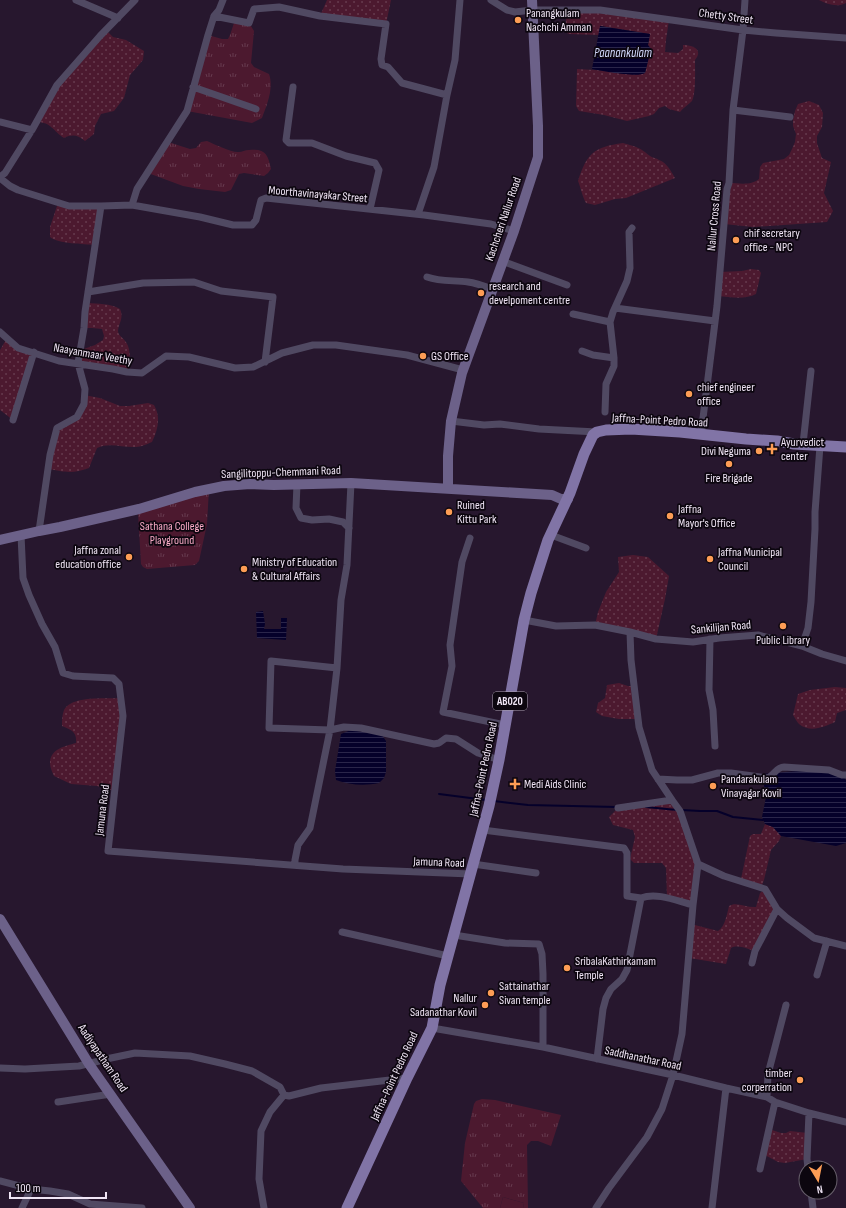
<svg xmlns="http://www.w3.org/2000/svg" width="846" height="1208" font-family="'Sofia Sans Condensed',sans-serif">
	<defs>
		<pattern id="grass-dots" width="8" height="8" patternUnits="userSpaceOnUse"><rect width="8" height="8" fill="#4c192f"/><path d="M2 2h.1M6 6h.1" fill="none" stroke="#663a4e" stroke-width="1.8" stroke-linecap="round"/></pattern>
		<pattern id="park-tufts" width="24" height="20" patternUnits="userSpaceOnUse"><rect width="24" height="20" fill="#4c192f"/><path d="M3 7l-1-3M5 7V3M7 7l1-3M15 17l-1-3M17 17v-4M19 17l1-3" fill="none" stroke="#663a4e"/></pattern>
		<pattern id="water-rules" width="6" height="5" patternUnits="userSpaceOnUse"><rect width="6" height="5" fill="#05002a"/><path d="M0 2.5h6" fill="none" stroke="#2a254a"/></pattern>
	</defs>
	<rect width="100%" height="100%" fill="#27172e"/>
	<path fill="url(#grass-dots)" d="M327 0H391L386 24 320 16Z
		M819 0H846V3C837 8 827 4 819 0Z
		M567 10 669 20 666 40 665 52 678 53 683 49V45C692 45 704 49 695 60 695 69 696 94 692 101 689 104 683 108 680 112L669 109 665 106 659 108 654 114 649 116 627 121 604 115 579 111 576 106 577 69 645 73 651 49 648 45 650 34 601 26 599 35 569 34 565 32Z
		M106 30 113 37 126 40 144 51 143 60 130 75 124 98 114 111 101 114 95 126 94 134 85 141C77 135 73 134 64 138 53 131 51 122 37 122L57 85Z
		M809 101 819 105 823 113 822 127 817 136V143L822 158 831 162 824 193 833 211 827 222 753 227 724 224 729 183C738 183 751 186 759 179L760 167 763 163 784 159 789 155 792 149 795 142 796 134 793 126V120L795 111 798 104Z
		M623 143C637 147 639 147 650 156 653 158 656 158 659 160 667 163 671 171 675 178L626 198 615 199 595 205 586 203C582 196 581 188 578 181 587 153 594 147 623 143Z
		M58 203 101 206 95 245C84 244 58 244 50 237V227Z
		M751 269 759 270 761 273 756 294C745 300 730 297 718 296L720 272 742 271Z
		M87 303C98 304 110 303 120 309 124 318 119 322 118 331 118 335 123 338 125 341 132 349 130 363 127 372L78 363 81 350 95 345 103 340 104 336 102 329 92 328H84Z
		M7 338 18 348 34 352 13 420 0 410V350Z
		M84 395 100 398 120 406H129L148 403 154 405C161 417 158 430 152 442 147 444 141 447 136 447 123 448 110 442 97 448L89 468C73 474 65 472 48 469L57 428 77 417Z
		M633 555 648 557 669 576 665 599 656 639 595 625 598 612 606 592 619 572 618 557Z
		M619 683 628 686H634L638 719H619L602 716 596 712 598 703 605 698 607 685Z
		M835 687 846 688V710L837 713 835 722C824 727 810 733 799 724 797 722 795 718 793 715L798 694 810 690Z
		M121 698 115 791 97 786 71 784 54 776C52 772 50 767 50 763 50 749 65 746 76 743 77 731 71 730 62 726 62 721 62 715 64 710 72 695 106 699 121 698Z
		M672 800 680 811 698 864 693 905 667 898 666 868 662 863H634L630 859 635 837 633 830 613 825 609 817 618 808Z
		M765 824 773 827 781 836 779 841 771 850 764 880 761 887 741 879 750 836 753 834H761Z
		M765 889 777 909 755 951C748 949 738 944 731 948L726 964 689 958 691 924 718 931C725 927 727 914 729 906 736 901 747 908 756 907L760 893Z
		M769 1129 781 1133H786L790 1131 808 1133 807 1159 785 1163 778 1162 763 1154Z"/>
	<path fill="url(#park-tufts)" d="M235 20 249 23 254 31 251 63 254 67 269 74C274 88 267 105 262 118L252 123 187 111 208 35 222 39H228L230 35Z
		M207 141C214 144 232 153 239 152 242 152 245 150 249 150 265 148 268 154 271 169L268 173 264 176 244 173 239 174 231 190 225 192 199 189 183 186 148 173 168 142 190 149 196 148 201 142Z
		M209 489 207 524 199 561 195 565 147 569 143 567 141 564 138 512Z
		M482 1099 495 1100 561 1115 551 1146 538 1141H531L527 1145 528 1208H523L524 1203 503 1197 500 1208H483L461 1181 465 1143 474 1104 476 1101Z"/>
	<path fill="#4c192f" d="M503 1197 524 1203 523 1208H500Z"/>
	<path fill="url(#water-rules)" d="M600 26 650 34 648 45 651 49 645 73C638 78 603 71 592 69Z
		M263 611 265 624 264 629H281V618H287L286 640 257 638 256 612Z
		M351 730 382 735 386 741V772L384 778 379 783C365 786 349 785 336 780L335 771 341 734Z
		M837 770 846 780V843L836 846 781 836 773 827 765 824 762 817 766 797 762 774 797 771Z"/>
	<g fill="none" stroke-linecap="round" stroke-linejoin="round">
		<path stroke="#05002a" stroke-width="2" d="M439 794 486 800
			M494 801 528 805 617 807
			M646 807 677 810
			M682 810 700 811H717L733 817 763 820"/>
		<path stroke="#504962" stroke-width="7" d="M76 0 118 18
			M491 0 507 10 515 12 532 10H600L743 30 776 33 846 38
			M214 16 219 10 223 0
			M193 87 256 109
			M293 87 286 140 289 143H312L346 156 375 163 379 170 370 209
			M733 110 790 117
			M0 122 32 130
			M0 177 5 173 32 130 57 85 100 36 135 0
			M0 178 10 186 18 190 69 206H101L132 205 200 217 233 225H252L256 220 261 200 266 198 424 215 491 224 514 231
			M132 205 137 189 187 111 208 35 214 16 249 23 254 9 279 7 320 16 386 24 381 59 382 65 388 67 402 83 447 95
			M418 214 434 167 447 95 455 60 460 0
			M502 261 567 285
			M427 277C441 282 454 280 468 282 476 283 484 286 492 289
			M88 292 143 283 194 282 221 291 273 297 265 362
			M615 308 715 321
			M573 314 610 322
			M0 332 18 348 59 361 113 369 127 372 142 373 166 356 189 357 235 368 253 367 282 353 313 345H336L407 355 463 370
			M582 351 593 355 614 358
			M605 412 606 384 614 366V358L610 322 613 312 627 281 630 268 629 232 632 228
			M13 420 34 352
			M451 421 484 425 500 424 539 429 597 432
			M701 434 717 306 727 189 729 183 733 110 743 30 745 0
			M803 444 811 371
			M297 484 296 508 301 518 312 520 329 519 343 522 349 528
			M39 531 50 455 57 428 77 417 84 404 85 389 78 363 84 328 85 312 101 206
			M21 535 23 578 29 595 42 624 55 647 63 673 73 676 113 678 119 684 123 716 108 851 343 869 471 874
			M551 535 586 548
			M470 538 462 562 450 645 452 666 443 712 505 725
			M524 620 556 626 595 625 630 632 656 639 693 642 719 638 758 635 802 646 822 654 846 661
			M630 632 631 660 639 727 652 770 672 800 680 811 698 864 724 876 765 889 777 909 787 918 814 938 846 946
			M710 639 709 690 713 710 715 746
			M802 646 808 628 811 602 815 529V512L820 446
			M337 668 271 661 269 728 330 730 344 727 361 728 434 744 439 743 446 738 456 739 478 753 499 760
			M658 779 677 780H692L718 773H731L767 778C774 776 776 767 784 767L829 770 842 775H846
			M618 808 672 800
			M483 830 624 848 627 853V896L641 898
			M473 864 536 873
			M295 865V860L298 845 310 828 330 730 337 668 341 600 347 565 351 483
			M342 932 448 956
			M454 935 505 943 539 944 542 954 543 974V1047
			M752 963 755 951 777 909
			M817 975 827 941
			M432 1028 543 1047 673 1075 726 1088 767 1097 775 1102 809 1113 846 1122
			M597 1059 603 1009 606 998 611 989 622 979 627 970 641 898C657 892 677 901 693 905
			M0 1068 25 1069 79 1066 111 1058 135 1053 190 1056 225 1064 252 1071 280 1087 284 1095 289 1096 321 1088 407 1078
			M767 1097 768 1074 786 1005
			M58 1102 111 1094
			M808 1168 807 1159 809 1113
			M760 1169 775 1102
			M0 1181 31 1189 50 1191 68 1194 90 1204 142 1208
			M811 1192 813 1208
			M22 1208 31 1189
			M264 1208 259 1179 261 1131 270 1112 284 1095
			M596 1208 609 1188 647 1137 662 1109 673 1075 682 1034 693 905 698 864
			M712 1208 726 1088"/>
		<path stroke="#6c6189" stroke-width="10" d="M448 488V456L451 421 462 373 514 231 538 157V126L532 0
			M0 540 39 531 60 527 139 509 195 492 224 486 250 484 274 485 351 483 552 495 561 499H568
			M0 919 89 1064 190 1208"/>
		<path stroke="#8174a6" stroke-width="11" d="M347 1208 407 1078 432 1028 440 985 489 806 499 760 524 620 531 593 548 540 570 493 584 454 593 435 597 432 606 430 631 429 680 432 746 439 777 441 794 444 846 447"/>
	</g>
	<g fill="#fd9d55" stroke="#0c060f" stroke-width="1.5">
		<circle cx="518" cy="20" r="4"/>
		<circle cx="736" cy="240" r="4"/>
		<circle cx="481" cy="293" r="4"/>
		<circle cx="423" cy="356" r="4"/>
		<circle cx="689" cy="394" r="4"/>
		<path d="M770 443h4v4h4v4h-4v4h-4v-4h-4v-4h4z"/>
		<circle cx="759" cy="451" r="4"/>
		<circle cx="729" cy="464" r="4"/>
		<circle cx="449" cy="512" r="4"/>
		<circle cx="670" cy="516" r="4"/>
		<circle cx="129" cy="557" r="4"/>
		<circle cx="710" cy="559" r="4"/>
		<circle cx="244" cy="569" r="4"/>
		<circle cx="783" cy="626" r="4"/>
		<path d="M513 778h4v4h4v4h-4v4h-4v-4h-4v-4h4z"/>
		<circle cx="713" cy="786" r="4"/>
		<circle cx="567" cy="968" r="4"/>
		<circle cx="491" cy="993" r="4"/>
		<circle cx="485" cy="1005" r="4"/>
		<circle cx="800" cy="1080" r="4"/>
	</g>
	<g text-anchor="middle" stroke-width="3.5" stroke-linejoin="round" paint-order="stroke">
		<rect fill="#0c060f" stroke="#aca2b0" stroke-width="1" x="493" y="692" width="34" height="18" rx="3"/>
		<g font-size="11" font-weight="bold" fill="#f0e5f5">
			<text x="510" y="705">AB020</text>
		</g>
		<g font-size="12" fill="#f0e5f5" stroke="#0c060f" text-anchor="start">
			<text x="526" y="17">Panangkulam<tspan x="526" dy="14">Nachchi Amman</tspan></text>
			<text x="744" y="237">chif secretary<tspan x="744" dy="14">office - NPC</tspan></text>
			<text x="489" y="290">research and<tspan x="489" dy="14">develpoment centre</tspan></text>
			<text x="431" y="360">GS Office</text>
			<text x="697" y="391">chief engineer<tspan x="697" dy="14">office</tspan></text>
			<text x="781" y="446">Ayurvedict<tspan x="781" dy="14">center</tspan></text>
			<text x="751" y="455" text-anchor="end">Divi Neguma</text>
			<text x="729" y="482" text-anchor="middle">Fire Brigade</text>
			<text x="457" y="509">Ruined<tspan x="457" dy="14">Kittu Park</tspan></text>
			<text x="678" y="513">Jaffna<tspan x="678" dy="14">Mayor's Office</tspan></text>
			<text x="121" y="554" text-anchor="end">Jaffna zonal<tspan x="121" dy="14">education office</tspan></text>
			<text x="718" y="556">Jaffna Municipal<tspan x="718" dy="14">Council</tspan></text>
			<text x="252" y="566">Ministry of Education<tspan x="252" dy="14">&amp; Cultural Affairs</tspan></text>
			<text x="783" y="644" text-anchor="middle">Public Library</text>
			<text x="721" y="783">Pandarakulam<tspan x="721" dy="14">Vinayagar Kovil</tspan></text>
			<text x="524" y="788">Medi Aids Clinic</text>
			<text x="575" y="965">SribalaKathirkamam<tspan x="575" dy="14">Temple</tspan></text>
			<text x="499" y="990">Sattainathar<tspan x="499" dy="14">Sivan temple</tspan></text>
			<text x="477" y="1002" text-anchor="end">Nallur<tspan x="477" dy="14">Sadanathar Kovil</tspan></text>
			<text x="792" y="1077" text-anchor="end">timber<tspan x="792" dy="14">corperration</tspan></text>
		</g>
		<g font-size="12" fill="#f0e5f5" stroke="#0c060f">
			<text transform="translate(726 16) rotate(8)" y="4">Chetty Street</text>
			<text transform="translate(318 194) rotate(5)" y="4">Moorthavinayakar Street</text>
			<text transform="translate(714 216) rotate(-85)" y="4">Nallur Cross Road</text>
			<text transform="translate(503 219) rotate(-71)" y="4">Kachcheri Nallur Road</text>
			<text transform="translate(93 354) rotate(10)" y="4">Naayanmaar Veethy</text>
			<text transform="translate(660 420) rotate(3)" y="4">Jaffna-Point Pedro Road</text>
			<text transform="translate(281 472) rotate(-2)" y="4">Sangilitoppu-Chemmani Road</text>
			<text transform="translate(721 627) rotate(-5)" y="4">Sankilijan Road</text>
			<text transform="translate(483 769) rotate(-78)" y="4">Jaffna-Point Pedro Road</text>
			<text transform="translate(102 810) rotate(-83)" y="4">Jamuna Road</text>
			<text transform="translate(439 862) rotate(2)" y="4">Jamuna Road</text>
			<text transform="translate(103 1058) rotate(56)" y="4">Aadiyapatham Road</text>
			<text transform="translate(643 1058) rotate(12)" y="4">Saddhanathar Road</text>
			<text transform="translate(394 1076) rotate(-65)" y="4">Jaffna-Point Pedro Road</text>
		</g>
		<g font-size="12" fill="#f8aac6" stroke="#0c060f">
			<text x="172" y="530">Sathana College<tspan x="172" dy="14">Playground</tspan></text>
		</g>
		<g font-size="13" font-style="italic" fill="#d3dafd" stroke="#0c060f">
			<text x="623" y="57">Paanankulam</text>
		</g>
	</g>
	<g transform="translate(818 1180) rotate(170)"><circle r="19" fill="#0c060f" stroke="#675f6b"/>
	<path d="M0-3L7 15L0 10L-7 15Z" fill="#fd9d55"/>
	<text y="-6" font-size="11" font-weight="bold" text-anchor="middle" fill="#f0e5f5">N</text>
	</g>
	<path d="M10 1192v6h96v-6" fill="none" stroke="#f0e5f5" stroke-width="2"/>
	<text x="16" y="1192" font-size="12" fill="#f0e5f5" stroke="#0c060f" stroke-width="3" paint-order="stroke">100 m</text>
</svg>
